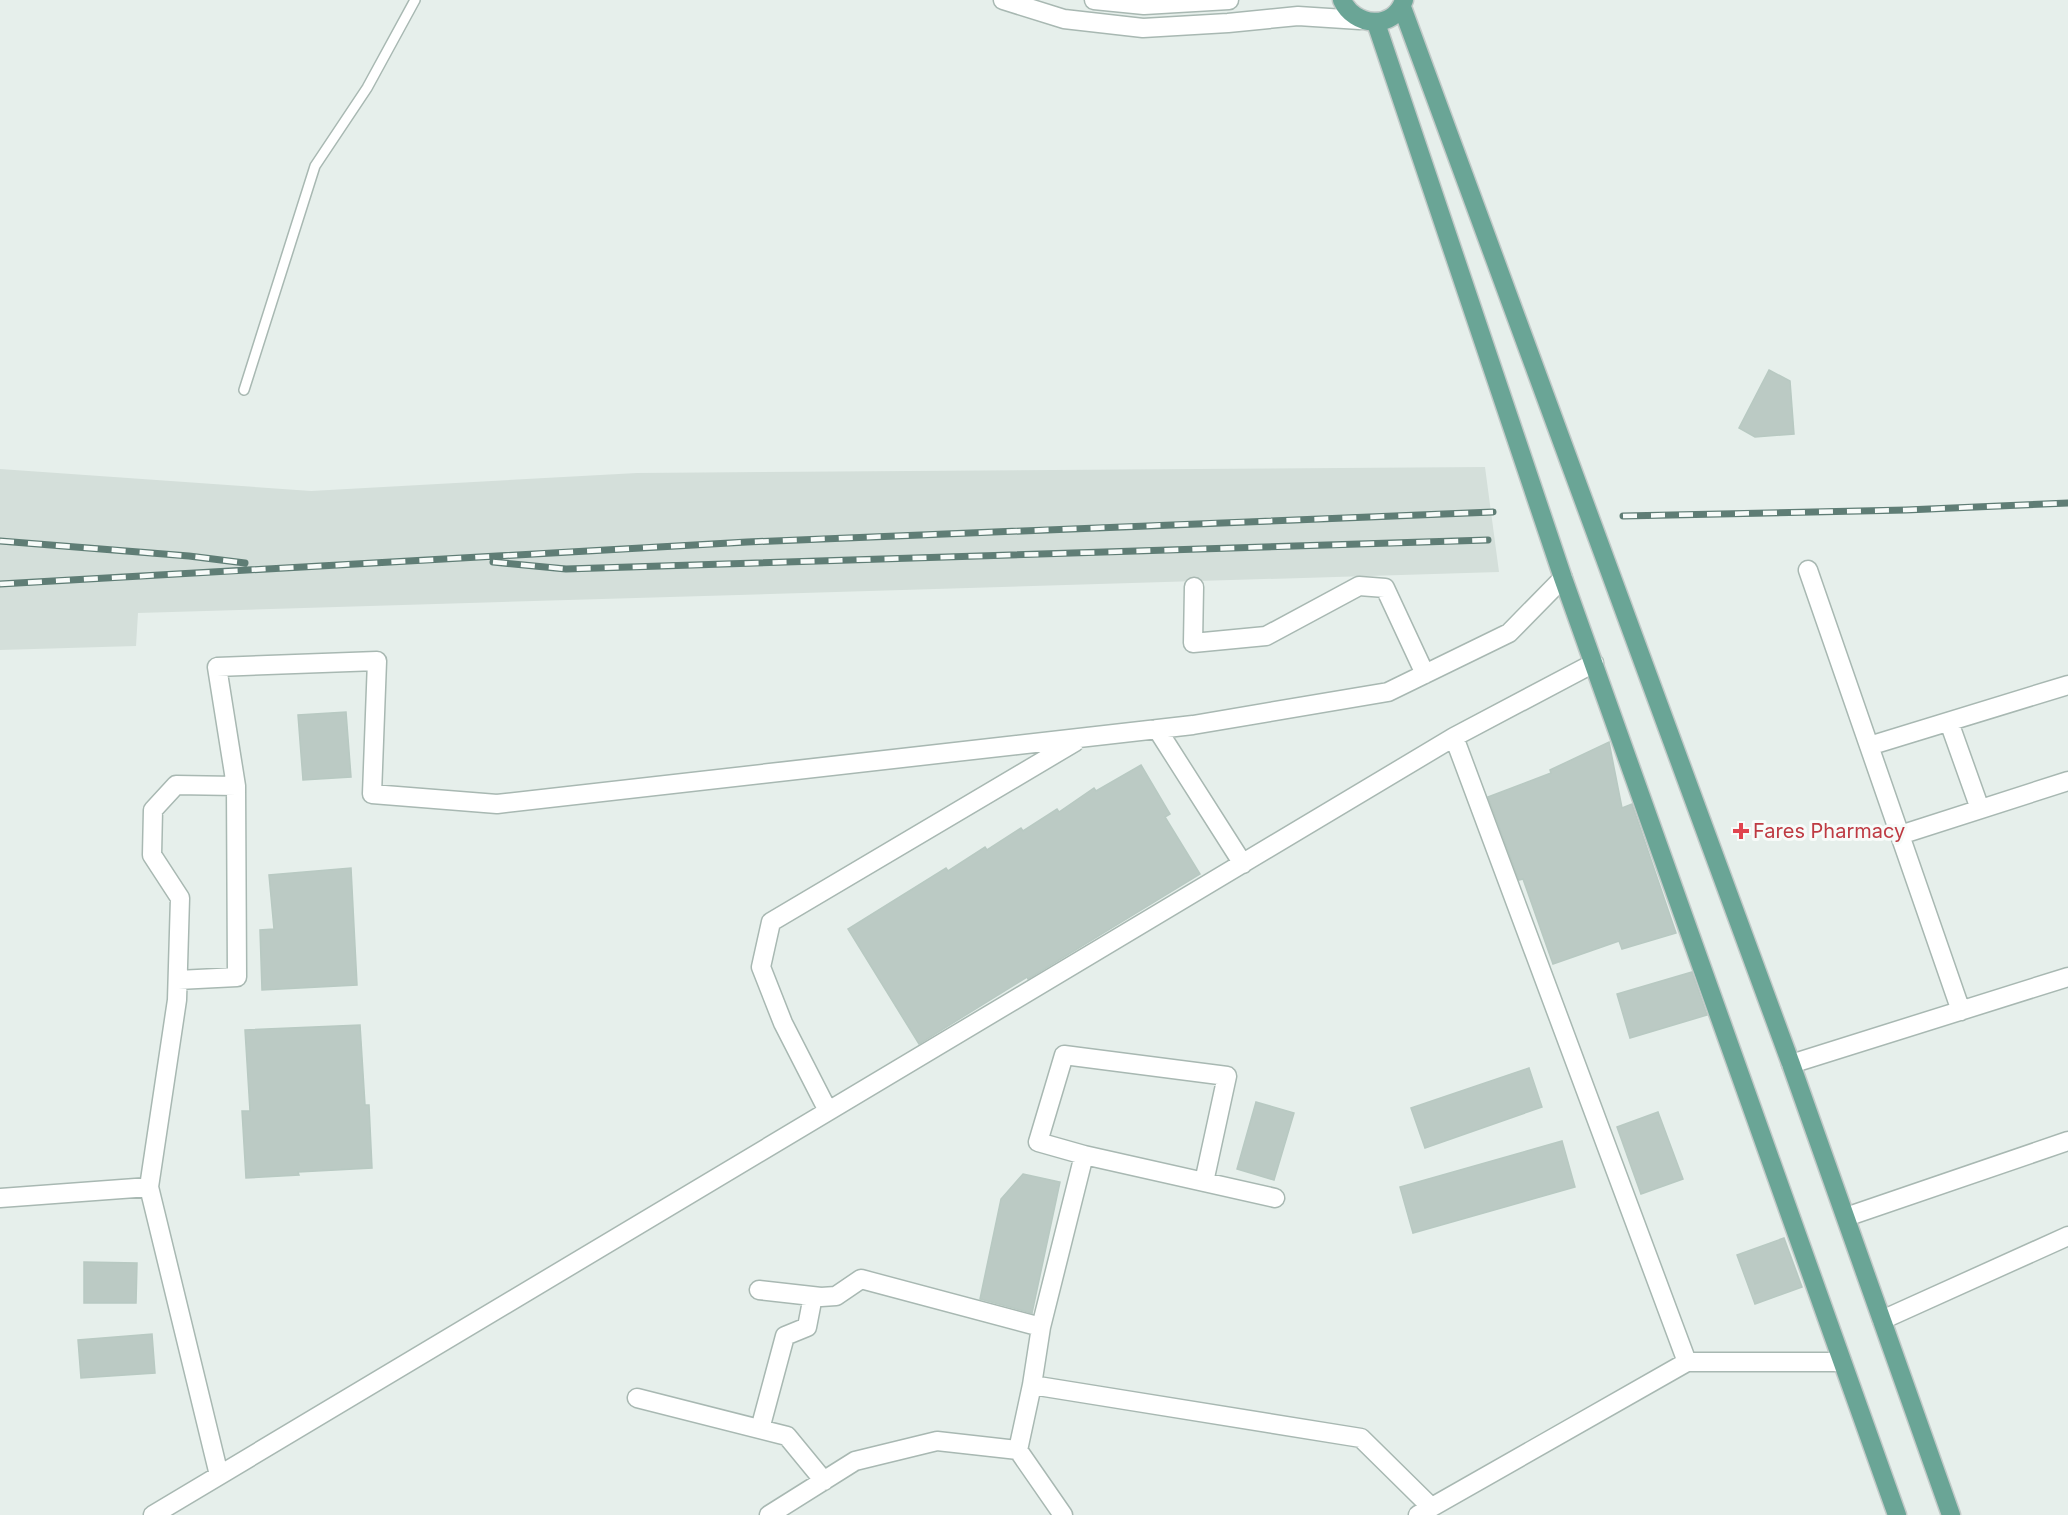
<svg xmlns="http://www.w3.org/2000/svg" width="2068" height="1515" font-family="Inter,sans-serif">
	<rect width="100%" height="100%" fill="#e6efeb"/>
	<path fill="#d4dfda" d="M1485 467 1499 572 138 613 136 646 0 650V469L311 491 637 473Z"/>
	<path fill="#bbcac4" stroke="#b8c9c2" stroke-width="1.5" d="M1769 370 1790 381 1794 434 1755 437 1739 428Z
		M346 712 351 777 303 780 298 715Z
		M1609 742 1622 808 1632 804 1676 933 1622 949 1619 941 1553 964 1523 879 1519 880 1488 797 1551 773 1550 770Z
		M1141 765 1170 814 1165 817 1200 874 1028 979 1027 977 919 1044 848 929 946 868 948 871 985 847 987 850 1021 828 1023 831 1057 809 1059 812 1094 788 1096 791Z
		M351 868 357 985 262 990 260 930 274 929 269 875Z
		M1692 972 1707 1015 1630 1038 1617 994Z
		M360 1025 365 1105H369L372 1168 298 1172 299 1175 246 1178 242 1111H250L245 1030Z
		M1529 1068 1542 1107 1425 1148 1411 1108Z
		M1256 1102 1294 1113 1274 1180 1237 1169Z
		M1658 1112 1683 1179 1641 1194 1617 1127Z
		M1562 1141 1575 1187 1413 1233 1400 1187Z
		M1023 1174 1060 1182 1032 1313 980 1299 1001 1199Z
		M1784 1238 1802 1287 1755 1304 1737 1255Z
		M84 1262 137 1263 136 1303H84Z
		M152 1334 155 1373 81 1378 78 1340Z"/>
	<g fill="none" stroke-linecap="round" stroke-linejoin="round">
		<g stroke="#a8b8b2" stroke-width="12">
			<path id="lane" d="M244 390 315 166 367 88 415 0"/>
		</g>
		<g stroke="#a8b8b2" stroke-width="21">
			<path id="street" d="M1003 0 1064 19 1143 28 1228 23 1298 16 1360 20
				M1094 0 1144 5 1229 0
				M1808 570 1961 1011
				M1194 587 1193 643 1266 636 1359 586 1385 588 1425 674
				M1949 722 1980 809
				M1157 729 1243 864
				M1454 737 1687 1362
				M1869 746 2068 685
				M1900 835 2068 781
				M178 980 237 977 236 786 217 667 377 661 372 794 497 804 1193 725 1388 692 1509 633 1563 578
				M1791 1064 2068 977
				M828 1111 783 1023 761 967 771 922 1075 742
				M1084 1155 1038 1142 1064 1055 1227 1076 1204 1182
				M0 1198 149 1187
				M1846 1217 2068 1141
				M759 1290 821 1297 836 1296 861 1279 1041 1327
				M1882 1320 2068 1236
				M1032 1385 1361 1438 1431 1507
				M637 1398 787 1436 824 1481
				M760 1429 785 1336 807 1327 813 1296
				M1018 1450 1032 1385 1041 1327 1084 1155 1275 1198
				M219 1475 149 1187 177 1000 180 898 152 855 153 810 176 785 236 786
				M153 1515 1454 737 1594 663
				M769 1515 855 1461 937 1441 1018 1450 1063 1515
				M1418 1515 1687 1362H1842"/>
		</g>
		<g stroke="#c2cac8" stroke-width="21">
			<path id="primary" d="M1342 0C1354 27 1394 31 1404 0
				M1402 7 1791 1064 1951 1515
				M1376 23 1563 578 1897 1515"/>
		</g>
		<use href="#lane" stroke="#fff" stroke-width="9"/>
		<use href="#street" stroke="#fff" stroke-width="18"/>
		<use href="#primary" stroke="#6aa596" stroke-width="18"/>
		<g stroke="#5f7d75" stroke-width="7">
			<path id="rail" d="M1623 516 1906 510 2068 503
				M0 541 189 556 245 563
				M493 562 566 569 1488 540
				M0 584 747 542 1493 512"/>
		</g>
		<use href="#rail" stroke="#f7fbf9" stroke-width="4.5" stroke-dasharray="14" stroke-linecap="butt"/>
	</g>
	<path fill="#e0444e" stroke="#f7fbf9" stroke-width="2" d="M1738 822h6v6h6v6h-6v6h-6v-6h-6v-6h6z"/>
	<g text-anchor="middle" stroke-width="6" stroke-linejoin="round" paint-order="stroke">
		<g font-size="20" fill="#be3a42" stroke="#f7fbf9" text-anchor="start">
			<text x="1753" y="838">Fares Pharmacy</text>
		</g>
	</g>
</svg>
